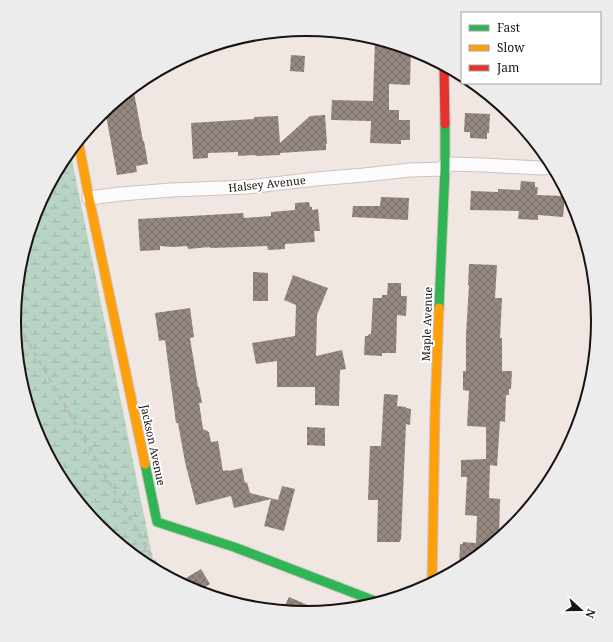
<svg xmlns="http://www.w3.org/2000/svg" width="613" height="642" font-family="'Noto Serif',serif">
	<defs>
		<pattern id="wetland-marsh" width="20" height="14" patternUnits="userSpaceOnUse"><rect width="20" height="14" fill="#b8d4c4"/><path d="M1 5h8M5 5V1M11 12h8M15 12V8" fill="none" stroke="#9eb5a7"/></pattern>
		<pattern id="building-cross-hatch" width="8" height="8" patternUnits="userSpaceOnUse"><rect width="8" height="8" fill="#958881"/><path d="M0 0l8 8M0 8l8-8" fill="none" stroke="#796e68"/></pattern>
	</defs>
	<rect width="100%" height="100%" fill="#f0e7e3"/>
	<path fill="url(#wetland-marsh)" d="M70 150 155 570 144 564 100 528 63 483 36 433 20 378 14 321 20 264 36 209 63 158Z"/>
	<path fill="url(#building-cross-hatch)" d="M375 38 411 48 410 85 389 84V110H399V120H410V140H401V144L370 143 371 121 331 120 332 100 373 101Z
		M291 55 305 56 304 72 290 71Z
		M133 87 143 141H144L148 164 136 166 137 172 117 175 105 110Z
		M465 113 490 114 489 133H487V139L470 138V132H464Z
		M325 115 327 144H326V150L280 153V155L256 156 255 155 238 156V152L208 153V158L193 159 191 123 254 119V117L278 116 280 143 310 116Z
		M521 181 535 182V187H538L537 195 565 196 563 217 538 215V220L518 219 519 211 470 210 471 191 498 192V189L520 190Z
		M381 197 409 198 408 220 352 217 353 206H380Z
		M309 202 310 207H312V210L318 209 320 231H314L315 242 285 244V249L268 250 267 246 210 248V247L188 249 187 246 173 247 160 246V250L140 251 138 219 243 213 244 218 271 216V212L295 210V203Z
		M469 264 497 265 495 298H502L500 338H502V371H512L511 389H509V395H506L505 422 500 421 497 466 490 465 489 498 500 499 499 540 469 564 459 570 460 544H463V542L476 543 477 516 465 515 467 477H461V460L486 459V427L467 426 469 391 463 390V371H466V335L469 285H468Z
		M253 272 268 273V301H253Z
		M293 275 328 288 317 315 316 356 342 350 346 369 340 370 339 406 315 405V387H277V361L256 364 252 343 295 336 296 305 284 300Z
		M388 283H401V296H407L406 316 397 315 396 353H382V356L364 355 365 336H368L369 334H371L373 298H382V295H387Z
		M190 308 194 337 190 338 198 387H199L202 403H199L203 429 209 432 211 442 218 441 223 471 228 470 229 471 242 468 245 483 247 482 250 493 278 500 282 486 295 489 284 531 264 526 271 499 234 508 231 496 196 505 185 462 178 423H176L165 340 159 341 155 313Z
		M384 394 398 395 397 406 406 407V408L411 409 410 425 406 424 401 540H400V542H377L378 500H368L370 446H381Z
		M307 427 325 428V446L307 445Z
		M201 569 210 584 197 592 195 591 186 578Z
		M289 597 324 612 306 614 282 611Z"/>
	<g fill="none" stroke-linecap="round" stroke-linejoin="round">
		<g stroke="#cac3c0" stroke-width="15">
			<path id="street" d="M445 164 484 165 540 168 554 167
				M89 198 121 194 171 190 248 187 316 179 364 175 410 170 445 169"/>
		</g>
		<g stroke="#cac3c0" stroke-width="11">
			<path id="fast" d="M439 308 445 169V124
				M145 464 157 522 234 547 380 603"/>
		</g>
		<g stroke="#cac3c0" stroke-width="11">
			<path id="slow" d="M78 140 89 198 145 464
				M432 584 435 411 439 308"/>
		</g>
		<g stroke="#cac3c0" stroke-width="11">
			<path id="jam" d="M444 65 445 124"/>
		</g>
		<use href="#street" stroke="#fdfbfb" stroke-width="13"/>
		<use href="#fast" stroke="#30b455" stroke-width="9"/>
		<use href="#slow" stroke="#ff9f0a" stroke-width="9"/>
		<use href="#jam" stroke="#e5322d" stroke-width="9"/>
		<path stroke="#bdbbba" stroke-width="3" stroke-dasharray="5 5" stroke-linecap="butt" d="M14 317 162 574"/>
	</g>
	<g text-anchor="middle" stroke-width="4" stroke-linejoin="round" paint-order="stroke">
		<g font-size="11" fill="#191311" stroke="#fff">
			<text transform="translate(267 184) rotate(-6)" y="4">Halsey Avenue</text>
			<text transform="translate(427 324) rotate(-88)" y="4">Maple Avenue</text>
			<text transform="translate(153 445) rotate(78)" y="4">Jackson Avenue</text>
		</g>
	</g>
	<path d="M0 0H613V642H0ZM21 321a285 285 0 1 1 570 0a285 285 0 1 1-570 0Z" fill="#edecec" fill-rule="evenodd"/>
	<path fill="none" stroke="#191311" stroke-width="2" d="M21 321a285 285 0 1 1 570 0a285 285 0 1 1-570 0Z"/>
	<rect x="461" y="12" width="140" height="72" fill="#ffffff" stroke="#a3a1a0"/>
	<rect x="469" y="25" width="20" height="6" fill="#30b455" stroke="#a3a1a0"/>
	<text x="497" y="32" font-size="12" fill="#191311">Fast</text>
	<rect x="469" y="45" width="20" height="6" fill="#ff9f0a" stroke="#a3a1a0"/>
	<text x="497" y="52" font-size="12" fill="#191311">Slow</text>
	<rect x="469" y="65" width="20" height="6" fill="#e5322d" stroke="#a3a1a0"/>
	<text x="497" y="72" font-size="12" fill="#191311">Jam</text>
	<g transform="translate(581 610) rotate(111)" stroke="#ffffff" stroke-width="3" paint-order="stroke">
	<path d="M0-3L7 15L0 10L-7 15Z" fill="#191311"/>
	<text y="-6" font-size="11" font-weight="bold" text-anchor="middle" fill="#191311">N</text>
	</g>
</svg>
